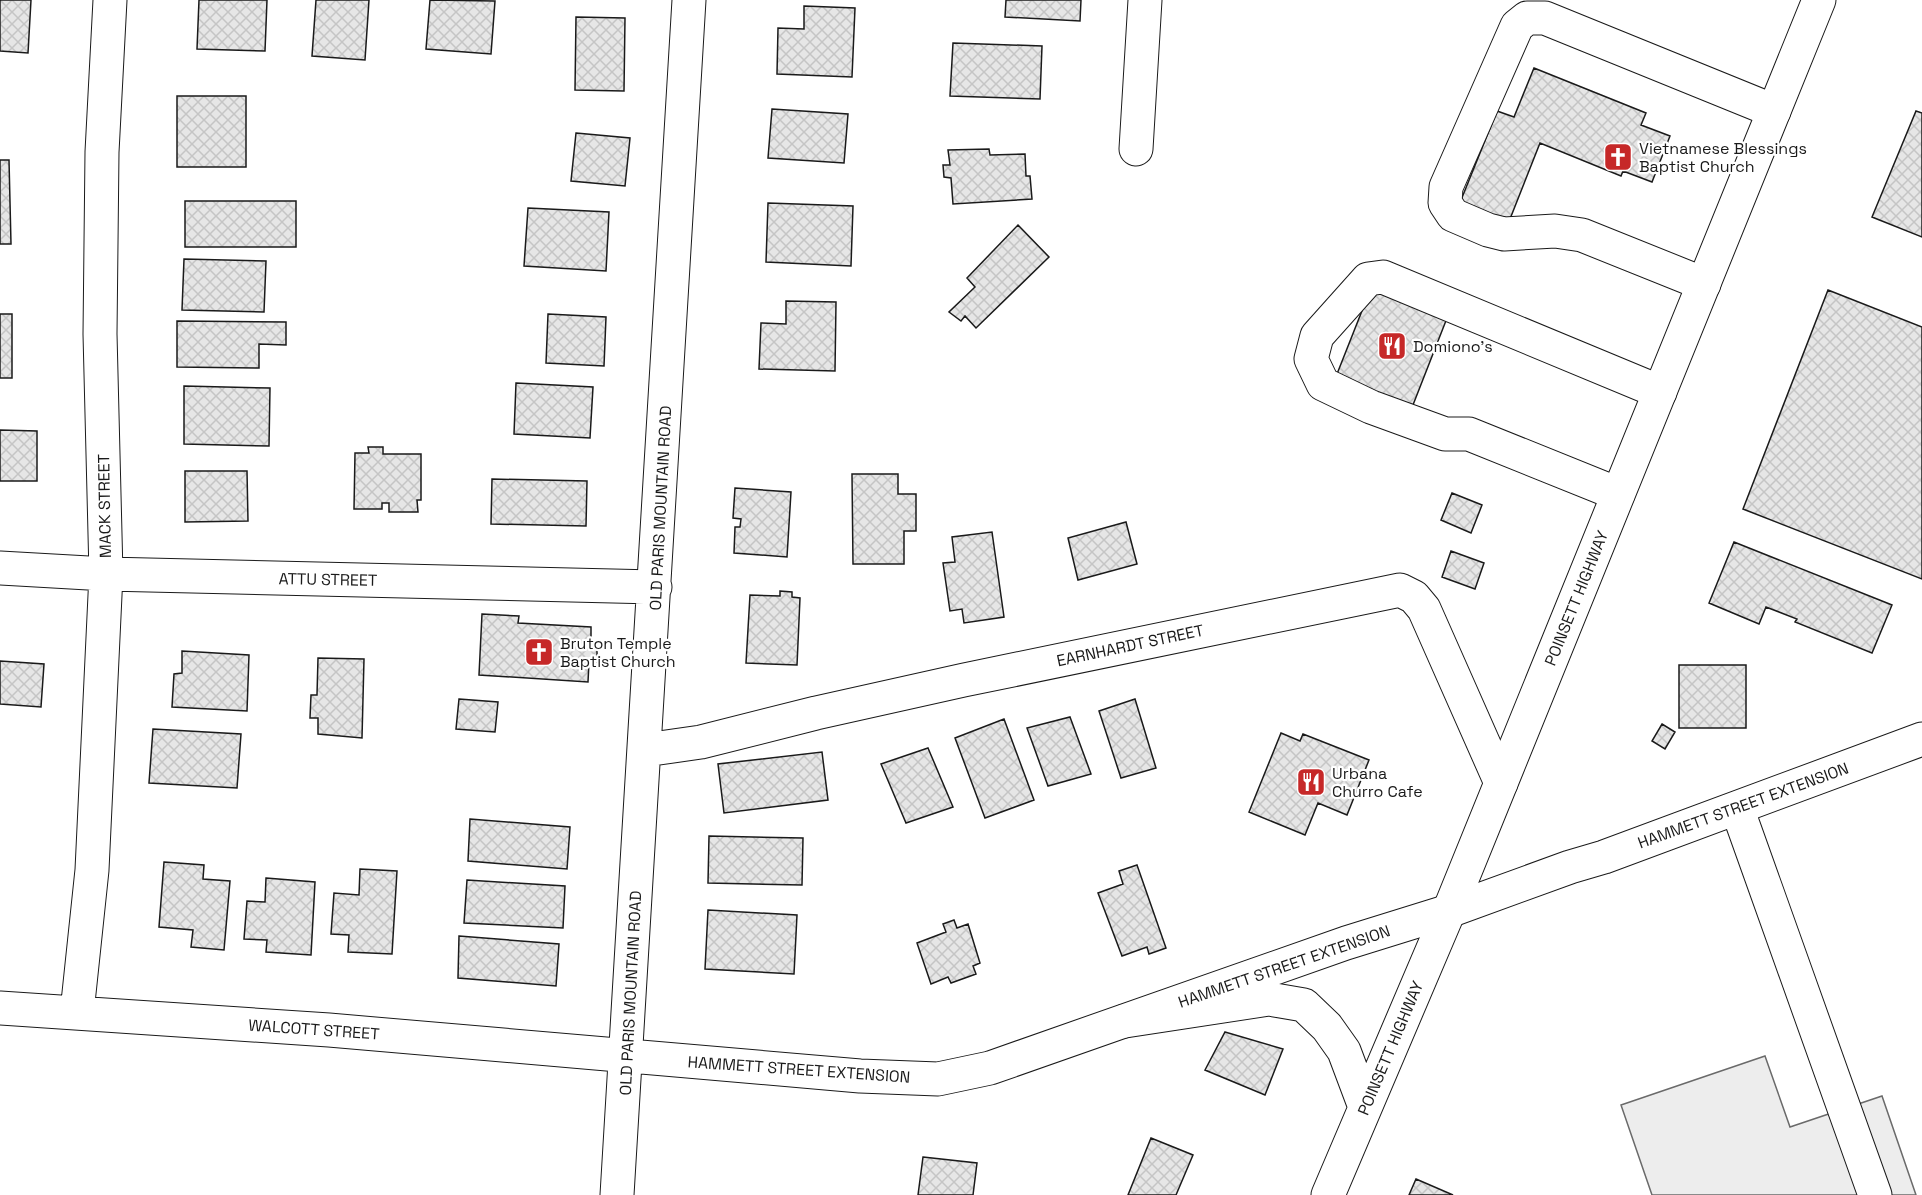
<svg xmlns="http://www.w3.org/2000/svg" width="1922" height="1195" font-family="'Space Grotesk',sans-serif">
	<defs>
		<pattern id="building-cross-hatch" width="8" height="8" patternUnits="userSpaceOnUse" patternTransform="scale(1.5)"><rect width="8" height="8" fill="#e6e6e6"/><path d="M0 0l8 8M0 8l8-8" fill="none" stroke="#c5c5c5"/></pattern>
	</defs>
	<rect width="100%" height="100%" fill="#fff"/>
	<path fill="#ededed" stroke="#6a6a6a" stroke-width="1.5" d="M1765 1056 1790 1127 1882 1096 1916 1195H1652L1621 1105Z"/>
	<path fill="url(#building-cross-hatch)" stroke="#1a1a1a" stroke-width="1.5" d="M0 0H31L28 53 0 51Z
		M199 0H267L265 51 197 49Z
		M316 0H369L365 60 312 56Z
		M430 0 495 1 491 54 426 49Z
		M1006 0H1081L1080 21 1005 17Z
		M804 6 855 8 852 77 777 74 778 28 804 29Z
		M576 17 625 18 624 91 575 90Z
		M953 43 1042 46 1040 99 950 96Z
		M1534 68 1646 113 1641 125 1670 136 1652 182 1623 171 1621 176 1540 143 1508 224 1459 205 1497 111 1514 117Z
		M177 96H246V167H177Z
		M772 109 848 114 844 163 768 158Z
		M1916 111 1922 113V237L1872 217Z
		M576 133 630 138 625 186 571 181Z
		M989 149 990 155 1025 154 1026 176H1030L1032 199 953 204 951 178 944 177 943 165H950L948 150Z
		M0 160H9L11 244H0Z
		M185 201H296V247H185Z
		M768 203 853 206 851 266 766 262Z
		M528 208 609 212 606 271 524 266Z
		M1018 225 1049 257 976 328 965 316 961 321 949 312 975 287 967 278Z
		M184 259 266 261 264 312 182 310Z
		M1373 283 1449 313 1411 410 1335 379Z
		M1828 290 1922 327V579L1743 509Z
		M786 301 836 302 835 371 759 369 761 323 786 324Z
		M0 314H12V378H0Z
		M548 314 606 317 604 366 546 363Z
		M177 321 286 322V345L259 344V368L177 367Z
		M516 383 593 387 590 438 514 434Z
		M184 386 270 388 269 446 184 444Z
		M0 430 37 431V481H0Z
		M368 447H383V454H421V500H417L418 512H389V503H382V509H354L355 453H369Z
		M185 471H247L248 521 185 522Z
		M852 474H898V494H916V531H904V564H853Z
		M492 479 587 481 586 526 491 524Z
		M735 488 791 492 787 557 734 553 735 527H740L741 519 733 518Z
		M1452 493 1482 505 1471 533 1441 520Z
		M1126 522 1137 564 1078 580 1068 538Z
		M992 532 1004 617 964 623 962 609 950 611 943 563 955 562 952 537Z
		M1734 542 1892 605 1872 653 1795 622 1797 619 1766 607 1759 624 1709 603Z
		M1451 551 1484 563 1475 589 1442 577Z
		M780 591 792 592V597L800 598 797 665 746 663 750 595 780 596Z
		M482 614 519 616 518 623 591 627V643H597V662H589L588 682 479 675Z
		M182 651 249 655 247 711 172 707 174 674 182 673Z
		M318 658 364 659 362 738 318 734V718H310L311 695H317Z
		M0 661 44 664 41 707 0 704Z
		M1679 665H1746V728H1679Z
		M459 699 498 702 495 732 456 729Z
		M1135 699 1156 768 1121 778 1099 711Z
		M1070 717 1091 774 1048 786 1027 728Z
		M1004 719 1034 800 985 818 955 738Z
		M1662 724 1675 732 1665 749 1652 741Z
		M153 729 241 734 237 788 149 783Z
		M1281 733 1300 741 1303 734 1369 760 1347 815 1318 803 1305 835 1249 812Z
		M928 748 953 807 906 823 881 764Z
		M822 752 828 800 724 813 718 764Z
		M470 819 570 827 567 869 468 861Z
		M709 836 803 838 802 885 708 883Z
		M164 862 204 865 203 879 230 881 224 950 191 947 193 930 159 927Z
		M1137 865 1166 948 1149 954 1147 947 1122 956 1098 893 1123 884 1119 871Z
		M360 869 397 871 392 954 348 952 349 935 331 934 334 893 359 895Z
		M266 878 315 882 311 955 266 952 267 940 244 939 247 901 265 902Z
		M467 880 565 886 563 928 464 923Z
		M708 910 797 915 794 974 705 969Z
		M954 920 957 928 968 924 980 963 973 966 976 974 951 983 948 977 931 984 917 943 946 932 943 924Z
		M459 936 559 944 556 986 458 978Z
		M1225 1032 1283 1049 1265 1095 1205 1070Z
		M1151 1138 1193 1155 1176 1195H1128Z
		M923 1157 977 1163 973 1195H918Z
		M1416 1179 1453 1195H1409Z"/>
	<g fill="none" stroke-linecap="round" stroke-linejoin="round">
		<g stroke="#1a1a1a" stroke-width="35">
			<path id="minor" d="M1136 149 1145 0
				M1704 284 1582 235 1555 231 1504 234 1488 230 1453 215 1445 203 1446 187 1517 26 1527 18H1545L1774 111
				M1618 494 1469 434H1445L1371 407 1323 384 1311 359 1317 336 1368 279 1383 277 1660 392
				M0 568 106 574 655 587
				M645 750 701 742 816 713 964 680 1400 590 1414 597 1424 609 1501 783
				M1737 808 1875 1195
				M0 1008 329 1030 860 1076 938 1079 990 1068 1346 943 1449 911 1570 867 1604 857 1922 739
				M77 1012 92 870 106 574 100 334 102 152 110 0
				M617 1195 689 0"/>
		</g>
		<g stroke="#1a1a1a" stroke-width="35">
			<path id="highway" d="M1125 1021 1269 999 1304 1005 1327 1027 1344 1051 1365 1107
				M1328 1195 1449 911 1819 0"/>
		</g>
		<use href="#minor" stroke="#fff" stroke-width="33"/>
		<use href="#highway" stroke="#fff" stroke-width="33"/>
	</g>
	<defs>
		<g id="church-square" transform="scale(1.5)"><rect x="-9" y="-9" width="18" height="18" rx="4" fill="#c62828" stroke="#fff"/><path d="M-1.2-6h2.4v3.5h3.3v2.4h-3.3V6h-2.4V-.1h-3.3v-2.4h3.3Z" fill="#fff"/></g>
		<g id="restaurant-square" transform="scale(1.5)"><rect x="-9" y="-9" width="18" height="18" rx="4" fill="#c62828" stroke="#fff"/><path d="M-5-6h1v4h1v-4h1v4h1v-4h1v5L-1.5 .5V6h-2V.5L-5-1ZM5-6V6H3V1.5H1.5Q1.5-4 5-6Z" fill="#fff"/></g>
	</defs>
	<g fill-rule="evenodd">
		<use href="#church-square" x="1618" y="157"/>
		<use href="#restaurant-square" x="1392" y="346"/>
		<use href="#church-square" x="539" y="652"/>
		<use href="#restaurant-square" x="1311" y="782"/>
	</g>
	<g text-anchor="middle" stroke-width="4.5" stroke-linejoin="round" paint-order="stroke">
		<g font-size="16" fill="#1a1a1a" stroke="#fff" text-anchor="start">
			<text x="1639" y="154">Vietnamese Blessings<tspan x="1639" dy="18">Baptist Church</tspan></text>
			<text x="1413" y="352">Domiono's</text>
			<text x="560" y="649">Bruton Temple<tspan x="560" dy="18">Baptist Church</tspan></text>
			<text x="1332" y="779">Urbana<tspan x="1332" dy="18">Churro Cafe</tspan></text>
		</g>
		<g font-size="16" fill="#1a1a1a" stroke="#fff">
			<text transform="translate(104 506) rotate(-91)" y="6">MACK STREET</text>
			<text transform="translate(660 508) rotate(-87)" y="6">OLD PARIS MOUNTAIN ROAD</text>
			<text transform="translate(328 579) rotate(1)" y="6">ATTU STREET</text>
			<text transform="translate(1576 598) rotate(-68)" y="6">POINSETT HIGHWAY</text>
			<text transform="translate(1130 645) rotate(-12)" y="6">EARNHARDT STREET</text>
			<text transform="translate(1743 805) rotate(-20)" y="6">HAMMETT STREET EXTENSION</text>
			<text transform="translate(1284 966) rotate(-19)" y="6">HAMMETT STREET EXTENSION</text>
			<text transform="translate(630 993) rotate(-87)" y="6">OLD PARIS MOUNTAIN ROAD</text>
			<text transform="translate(314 1029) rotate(4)" y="6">WALCOTT STREET</text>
			<text transform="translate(1390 1048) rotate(-67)" y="6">POINSETT HIGHWAY</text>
			<text transform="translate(799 1069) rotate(4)" y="6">HAMMETT STREET EXTENSION</text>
		</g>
	</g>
</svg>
